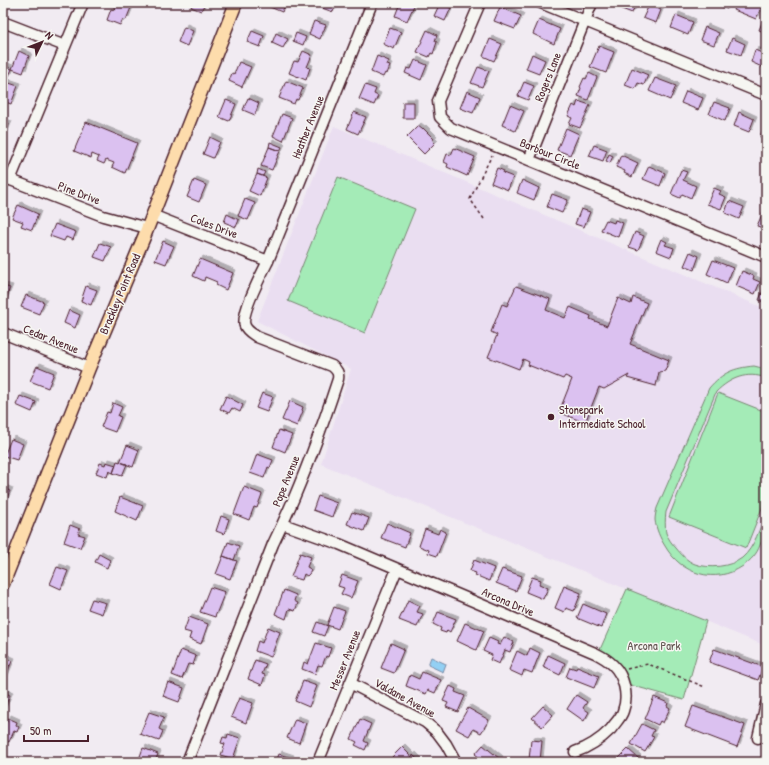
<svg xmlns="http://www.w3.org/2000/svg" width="769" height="765" font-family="'Patrick Hand',sans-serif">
	<defs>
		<filter id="shadow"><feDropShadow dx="3" dy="-3" stdDeviation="0" flood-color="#0004"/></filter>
	</defs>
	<rect width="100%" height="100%" fill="#f1ebf2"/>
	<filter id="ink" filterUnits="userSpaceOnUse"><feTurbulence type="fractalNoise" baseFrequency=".025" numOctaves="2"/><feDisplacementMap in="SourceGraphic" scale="8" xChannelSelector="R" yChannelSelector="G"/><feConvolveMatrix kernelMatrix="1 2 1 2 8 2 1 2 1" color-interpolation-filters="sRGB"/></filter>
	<g filter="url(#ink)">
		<path fill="#eadef1" d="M334 126 766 309V646L321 464 351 369 257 321Z"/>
		<path fill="#a4ebb7" stroke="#778571" d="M338 177 415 209 365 333 288 301Z
			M754 366 766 369V378C747 371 730 378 716 392L666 512C665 519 665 526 666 533 668 538 672 544 676 548 681 554 687 561 695 564 709 569 730 567 742 558 755 547 760 527 766 512 766 518 767 525 766 531 765 535 762 540 760 545 757 554 751 560 743 566 715 585 681 574 665 546 660 538 656 529 655 520 655 516 656 512 657 508L709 388C723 372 734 368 754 366Z
			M718 393 766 412V498L746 548 669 517Z
			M627 589 706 621 684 700 623 683 598 654Z"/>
		<path fill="#93d0f4" stroke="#7689a4" d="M431 657 446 664 443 672 428 665Z"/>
		<path fill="#dbc1f0" stroke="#4a1f2b" filter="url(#shadow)" d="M119 3H128L132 5 126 20 123 19 120 25 107 20 111 9 114 10 116 5 118 6Z
			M193 3H205L201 11 191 7Z
			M266 3H286L282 12 265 5Z
			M324 3H337L333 12 322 8Z
			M400 3H415L407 21 395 16Z
			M440 3 451 8 445 21 434 16Z
			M616 3H636L632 13 614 6Z
			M712 3H729L727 9Z
			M737 3 751 4 755 3 762 6 756 19 734 10Z
			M649 5 661 10 656 23 643 18Z
			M500 7 521 16 515 29 494 21Z
			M676 15 693 22 688 35 671 28Z
			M765 15H766V33L759 30Z
			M539 20 560 29 554 44 533 34Z
			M314 21 326 25 320 39 309 34Z
			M184 27 193 31 187 46 178 42Z
			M705 27 719 33 714 45 700 40Z
			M390 28 401 32 394 49 383 44Z
			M427 30 437 35 435 41 437 42 433 54 431 53 429 57 417 52Z
			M252 31 264 36 260 47 247 42Z
			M276 33 288 39 283 48 272 43Z
			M296 33 306 37 303 45 293 41Z
			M732 38 745 44 741 55 727 50Z
			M490 39 502 44 494 61 483 56Z
			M599 46 614 52 606 73 590 67Z
			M755 50 766 55V63L764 68 751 62Z
			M19 51 29 56 23 73 12 69Z
			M303 51 312 55 307 67 310 68 306 80 289 73 294 61 298 62Z
			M532 54 545 60 539 74 526 69Z
			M377 56 389 61 387 65 390 66 387 74 385 73 383 77 371 72Z
			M415 60 427 65 421 80 405 73 407 68 411 69Z
			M239 62 251 67 242 87 229 81 232 73 234 74Z
			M5 66 12 69 9 76 3 74Z
			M478 67 489 71 482 87 471 83Z
			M632 68 648 75 644 85 638 83 635 89 625 85Z
			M589 73 597 77 588 100 578 96 581 88 580 87 584 78 586 79Z
			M655 78 676 86 670 100 649 91Z
			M286 81 303 88 298 100 296 99 294 104 279 98Z
			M6 82 18 86 11 104 3 101V90Z
			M524 82 534 86 528 100 518 96Z
			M365 85 376 89 374 94 378 96 374 105 359 99Z
			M467 91 480 97 473 113 460 108Z
			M686 91 703 98 698 110 681 103Z
			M248 98 259 103 255 115 243 110Z
			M226 100 236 104 229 121 219 117Z
			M578 101 590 105 580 128 569 124 572 118 568 116 573 105 576 107Z
			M403 102H414V118H403Z
			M714 102 730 108 725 121 709 114Z
			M510 105 524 111 515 131 502 125Z
			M354 112 366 117 358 134 347 129Z
			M739 112 754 119 749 132 734 126Z
			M282 114 292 118 283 141 273 136Z
			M3 122 9 124 4 136H3Z
			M86 122 137 143 125 173 112 167 114 163 106 160 104 164 97 161 99 157 92 154 91 158 74 151Z
			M765 124H766V140L760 137Z
			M418 126 422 129 423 128 434 139 432 140 435 143 424 154 407 137Z
			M566 128 579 134 570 155 557 150Z
			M210 137 220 142 213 158 203 154Z
			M270 142 282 147 280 151 269 147Z
			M594 145 607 150 603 161 589 156Z
			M269 147 280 151 272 170 261 166Z
			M454 148 475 157 467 176 447 167 448 164 444 162 447 154 451 155Z
			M609 154 613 156 610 163 606 161Z
			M621 155 638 163 632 177 624 173 625 171 616 167Z
			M649 166 665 173 660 186 643 179Z
			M497 168 504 171 503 173 513 177 508 190 491 183Z
			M258 169 265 172 263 176 257 174Z
			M681 170 687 172 683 180 696 186 691 198 682 194 680 198 671 194Z
			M257 174 267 178 260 196 249 191Z
			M194 180 206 185 199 202 187 197Z
			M522 180 539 188 534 200 517 193Z
			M714 188 721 191 719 194 726 197 721 209 707 204Z
			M552 194 568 200 562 213 547 207Z
			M245 199 255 203 248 220 238 216Z
			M729 201 744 207 739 219 725 213Z
			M18 205 38 214 32 230 21 226 23 222 12 218Z
			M581 209 590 212 584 227 575 224Z
			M763 212 766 214V229L757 226Z
			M227 214 239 220 236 227 224 222Z
			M606 220 614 223 615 220 623 223 618 237 601 230Z
			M55 224 76 232 73 240 66 237 64 241 50 236Z
			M635 232 644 236 638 250 629 247Z
			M661 239 667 242 665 245 674 248 671 257 656 251Z
			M163 241 174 246 166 264 155 260Z
			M100 243 111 247 105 261 94 257Z
			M690 252 699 256 694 270 684 266Z
			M200 259 233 273 226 290 216 285 217 282 205 277 204 281 193 276Z
			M713 260 733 268 727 283 707 274Z
			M742 271 754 276 753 279 760 282 755 294 736 286Z
			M766 283V303L759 300Z
			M3 286 10 288 4 303 3 302Z
			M86 286 97 290 91 305 81 301Z
			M516 286 550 299 546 310 565 318 570 307 591 316 590 319 607 326 618 298 631 304 633 297 647 303 630 344 669 360 665 371 659 372 656 386 627 378 629 375 604 389 599 387 585 423 559 412 572 379 565 376 563 379 528 365 529 362 523 359 519 369 488 357 497 335 491 332 502 304 507 306Z
			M26 295 44 302 39 314 21 307Z
			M69 310 80 315 75 328 64 323Z
			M37 366 54 373 48 388 30 381Z
			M262 393 273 397 267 412 256 408Z
			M20 396 36 402 32 412 16 405Z
			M226 396 243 405 240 412 232 408 229 413 220 409Z
			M290 401 303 407 302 410 303 411 297 426 282 420Z
			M113 403 122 407 118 416 121 417 115 432 101 427 107 412 110 413Z
			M279 430 292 435 285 452 273 447Z
			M11 439 23 444 17 460 4 456Z
			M127 445 139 450 133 467 120 462Z
			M257 454 273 460 270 468 268 467 264 478 250 473Z
			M117 461 127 464 122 476 113 473Z
			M106 462 116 465 113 473 109 471 107 477 96 473 100 463 105 465Z
			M244 487 262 494 257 508 254 507 249 520 234 514Z
			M3 488 10 491 3 506Z
			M318 496 337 503 332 517 313 510Z
			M120 497 143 506 137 521 115 511Z
			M352 512 369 518 364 531 347 524Z
			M221 516 229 519 224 534 216 531Z
			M387 523 410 533 405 547 381 538Z
			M70 525 80 529 78 534 85 536 80 548 64 542Z
			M425 529 438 534 440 529 446 532 437 556 428 553 429 550 419 546Z
			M228 542 239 546 234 560 223 556Z
			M300 553 311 557 307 567 309 568 311 571 309 574 307 576 304 574 302 580 291 577Z
			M99 554 110 560 107 568 95 562Z
			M223 556 237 561 230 579 216 574Z
			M474 560 494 568 489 581 475 575 476 573 470 571Z
			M57 567 68 571 61 589 50 584Z
			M502 569 522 576 516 591 496 583Z
			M342 575 358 581 351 598 341 594 344 588 338 586Z
			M532 577 541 580 539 584 548 588 543 599 526 592Z
			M564 586 581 593 574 611 566 608 564 612 555 608Z
			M210 587 225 592 215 617 200 612Z
			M284 590 296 595 294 601 298 603 295 611 289 609 286 619 275 614Z
			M92 599 106 603 102 614 88 609Z
			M408 600 420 606 417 612 423 614 417 627 399 620Z
			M583 604 606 614 601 628 577 618Z
			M334 607 345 611 338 629 327 625Z
			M438 612 456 619 450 632 447 630 446 633 440 631 441 628 433 624Z
			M189 617 208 624 201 644 189 639 191 633 184 631Z
			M317 622 328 626 324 636 313 632Z
			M465 623 484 631 476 650 457 641Z
			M268 627 280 632 271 657 255 651 258 641 262 643Z
			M504 637 514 642 510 652 505 650 499 664 490 660 492 655 483 651 489 638 498 642 497 644 500 645Z
			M316 643 331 648 328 657 326 656 322 666 318 665 315 674 302 669 304 662 308 664Z
			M391 643 404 649 394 673 381 668Z
			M530 648 540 653 532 673 524 670 522 676 509 670 517 651 527 656Z
			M714 649 763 667 758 680 709 662Z
			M181 650 196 656 193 665 188 664 182 679 172 675Z
			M548 655 565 663 560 675 543 667Z
			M3 657 12 661 10 666 3 663Z
			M255 660 266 664 262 674 265 675 262 685 248 679Z
			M3 663 10 666 4 681H3Z
			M570 667 576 669 577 667 599 676 594 688 566 677Z
			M422 672 441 680 435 693 428 690 426 694 406 686 410 675 419 679Z
			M303 681 317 686 309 707 295 701Z
			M168 682 184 688 179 702 163 696Z
			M450 686 456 689 455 692 465 696 458 712 446 707 448 703 443 701Z
			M3 692 10 695 3 711Z
			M576 695 587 702 583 708 589 712 584 721 567 709Z
			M654 697 668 703 667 706 670 708 663 723 660 721 658 725 645 719Z
			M239 698 253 703 246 723 231 717Z
			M543 706 553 715 542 727 532 718Z
			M693 706 745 725 737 747 685 727Z
			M468 708 489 720 481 733 473 729 469 736 456 729Z
			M149 712 164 717 159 729 163 731 159 741 140 734Z
			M8 718 17 722 16 725 19 727 17 732 14 731 9 742 3 739V730Z
			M295 719 306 723 299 743 287 738Z
			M360 719 371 724 364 741 368 743 365 750 355 745 357 742 351 739Z
			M642 724 654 730 651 736 654 737 645 752 631 744Z
			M228 734 240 738 233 759 221 755 225 744 221 743 223 737 227 738Z
			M531 740 542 741 540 761 529 760Z
			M483 745 500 759 498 762H485L475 754Z
			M402 747 412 757 413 755 419 761 418 762H398L392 757Z
			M143 748 158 754 155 762H138Z
			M628 749 638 758 634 762H615Z
			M279 754 291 758 289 762H276Z"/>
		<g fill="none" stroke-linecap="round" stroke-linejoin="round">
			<g stroke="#4a1f2b" stroke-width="13">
				<path id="minor" d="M480 3 438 101 440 117 451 128 766 257
					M541 3 766 95
					M3 22 65 46
					M529 160 592 3
					M3 177 103 216 147 228
					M10 180 83 3
					M152 215 268 261
					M3 333 89 368
					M283 524 339 544 595 653C601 656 608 660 613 665 624 676 629 696 623 711 621 718 615 723 611 729 600 740 590 747 575 752
					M350 683 425 722 437 732 446 744 456 762
					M758 738 766 704
					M187 762 273 544C299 491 320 434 338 379 339 373 337 370 332 366L257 337C253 334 247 331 245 326 240 315 262 273 268 261L372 3
					M318 762 397 569"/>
			</g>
			<g stroke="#4a1f2b" stroke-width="15">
				<path id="major" d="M3 584 89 368 144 237 236 3"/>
			</g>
			<path stroke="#4a1f2b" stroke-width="1.5" stroke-dasharray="3 3" stroke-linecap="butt" d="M484 219 470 199 492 155
				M627 669 648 664 705 687"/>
			<use href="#minor" stroke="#f6f6f2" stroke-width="10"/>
			<use href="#major" stroke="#fddcac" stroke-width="12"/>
		</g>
	</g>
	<circle fill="#4a1f2b" stroke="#f6f6f2" stroke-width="1.5" cx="551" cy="417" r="4"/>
	<g text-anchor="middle" stroke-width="3" stroke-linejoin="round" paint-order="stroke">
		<g font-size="12" fill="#4a1f2b" stroke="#f6f6f2">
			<text transform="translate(548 77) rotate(-68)" y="4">Rogers Lane</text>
			<text transform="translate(308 127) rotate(-68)" y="4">Heather Avenue</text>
			<text transform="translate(550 154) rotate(22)" y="4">Barbour Circle</text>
			<text transform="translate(79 193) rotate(21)" y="4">Pine Drive</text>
			<text transform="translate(214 226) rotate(21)" y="4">Coles Drive</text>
			<text transform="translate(120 294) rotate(-67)" y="4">Brackley Point Road</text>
			<text transform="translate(51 339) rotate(22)" y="4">Cedar Avenue</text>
			<text transform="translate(286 481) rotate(-68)" y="4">Pope Avenue</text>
			<text transform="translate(508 602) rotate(23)" y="4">Arcona Drive</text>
			<text transform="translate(345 660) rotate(-68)" y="4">Messer Avenue</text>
			<text transform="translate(405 698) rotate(29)" y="4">Valdane Avenue</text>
		</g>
		<g font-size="12" fill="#4a1f2b" stroke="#f6f6f2" text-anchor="start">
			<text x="559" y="414">Stonepark<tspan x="559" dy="14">Intermediate School</tspan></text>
		</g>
		<g font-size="12" fill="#60524e" stroke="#f6f6f2">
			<text x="654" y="650">Arcona Park</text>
		</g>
	</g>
	<rect width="769" height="765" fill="none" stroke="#f6f6f2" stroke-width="16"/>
	<rect x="8" y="8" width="753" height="749" fill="none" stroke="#4a1f2b" stroke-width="1.5" filter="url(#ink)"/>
	<g transform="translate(42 42) rotate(47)" stroke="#f6f6f2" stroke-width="3" paint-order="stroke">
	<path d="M0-3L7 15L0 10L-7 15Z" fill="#4a1f2b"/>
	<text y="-6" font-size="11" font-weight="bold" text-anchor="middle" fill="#4a1f2b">N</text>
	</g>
	<path d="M24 735v6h64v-6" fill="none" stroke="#4a1f2b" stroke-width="2"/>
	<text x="30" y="735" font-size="12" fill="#4a1f2b" stroke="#f6f6f2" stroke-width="3" paint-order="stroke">50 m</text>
</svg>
